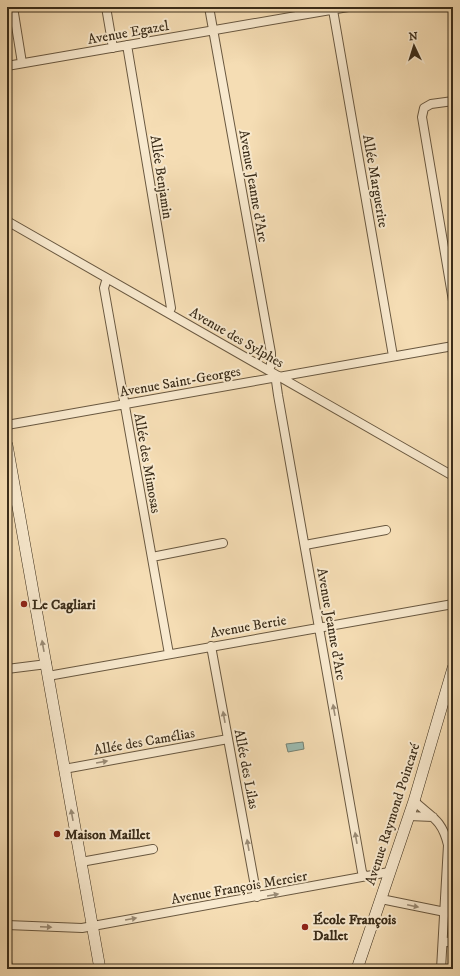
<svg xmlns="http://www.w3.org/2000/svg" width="460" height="976" font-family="'IM FELL DW Pica',serif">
	<rect width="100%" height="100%" fill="#f5ddb4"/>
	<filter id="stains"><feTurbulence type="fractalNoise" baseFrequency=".005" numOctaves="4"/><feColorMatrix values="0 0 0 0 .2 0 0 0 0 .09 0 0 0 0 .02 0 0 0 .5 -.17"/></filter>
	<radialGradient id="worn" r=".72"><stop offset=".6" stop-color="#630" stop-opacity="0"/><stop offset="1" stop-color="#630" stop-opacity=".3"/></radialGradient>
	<path fill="#9cbbb0" stroke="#758274" d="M303 742 304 749 288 752 286 744Z"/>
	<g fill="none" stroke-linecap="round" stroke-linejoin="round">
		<g stroke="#695840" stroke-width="10">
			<path id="street" d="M13 7 22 63
				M106 7 113 48
				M209 7 271 353V365L269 370
				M333 10 393 356
				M127 45 171 308 169 313
				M7 66 348 7
				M453 101 431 104 424 108 422 117 453 301
				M7 221 453 476
				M107 278 104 288 169 654
				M279 376 276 381 278 395 362 872 364 875
				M7 425 453 346
				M305 545 386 530
				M152 557 223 543
				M211 646 257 897
				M7 669 47 664
				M48 676 453 604
				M64 769 228 739
				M414 801C431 817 442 819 448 845L441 969
				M409 816 433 817
				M81 862 153 849
				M381 899 445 912
				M445 903 453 905
				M7 925 82 928 389 872
				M443 941 453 943
				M7 960 8 969"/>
		</g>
		<g stroke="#3a2c19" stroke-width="12">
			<path id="secondary" d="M7 445 100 969
				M357 969 414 801 453 668"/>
		</g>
		<use href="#street" stroke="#f8e9ce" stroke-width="8"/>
		<use href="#secondary" stroke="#f8e9ce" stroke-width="11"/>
	</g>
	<defs><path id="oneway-solid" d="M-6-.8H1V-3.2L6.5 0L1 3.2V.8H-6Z"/></defs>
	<g fill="#998a74">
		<use href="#oneway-solid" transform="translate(43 646) rotate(-100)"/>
		<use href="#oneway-solid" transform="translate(334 710) rotate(-100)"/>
		<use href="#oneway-solid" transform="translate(224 717) rotate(-100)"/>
		<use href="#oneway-solid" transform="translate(102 762) rotate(-10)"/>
		<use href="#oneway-solid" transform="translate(72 815) rotate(-100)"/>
		<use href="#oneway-solid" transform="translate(356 838) rotate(-100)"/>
		<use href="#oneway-solid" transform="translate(248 845) rotate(-100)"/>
		<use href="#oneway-solid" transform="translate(273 895) rotate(-10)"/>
		<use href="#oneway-solid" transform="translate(413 906) rotate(12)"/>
		<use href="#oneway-solid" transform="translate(131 919) rotate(-10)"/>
		<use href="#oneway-solid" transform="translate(46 927) rotate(3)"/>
	</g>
	<g fill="#8f2418" stroke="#f8e9ce" stroke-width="1.5">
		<circle cx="24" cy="604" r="4"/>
		<circle cx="57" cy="834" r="4"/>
		<circle cx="305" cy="927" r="4"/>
	</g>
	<g text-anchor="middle" stroke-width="4" stroke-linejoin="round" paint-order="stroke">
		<g font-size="14" fill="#3a2c19" stroke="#f8e9ce">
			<text transform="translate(128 32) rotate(-10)" y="5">Avenue Egazel</text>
			<text transform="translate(162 177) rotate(81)" y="5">Allée Benjamin</text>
			<text transform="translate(376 181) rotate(80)" y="5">Allée Marguerite</text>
			<text transform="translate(254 186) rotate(80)" y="5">Avenue Jeanne d'Arc</text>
			<text transform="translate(237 337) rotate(30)" y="5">Avenue des Sylphes</text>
			<text transform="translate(180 381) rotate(-10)" y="5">Avenue Saint-Georges</text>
			<text transform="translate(148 463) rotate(80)" y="5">Allée des Mimosas</text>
			<text transform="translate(332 624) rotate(80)" y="5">Avenue Jeanne d'Arc</text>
			<text transform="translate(248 626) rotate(-10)" y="5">Avenue Bertie</text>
			<text transform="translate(144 741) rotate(-10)" y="5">Allée des Camélias</text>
			<text transform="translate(247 769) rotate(79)" y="5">Allée des Lilas</text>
			<text transform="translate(392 814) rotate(-72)" y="5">Avenue Raymond Poincaré</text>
			<text transform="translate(239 887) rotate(-10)" y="5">Avenue François Mercier</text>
		</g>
		<g font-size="14" font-weight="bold" fill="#3a2c19" stroke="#f8e9ce" text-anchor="start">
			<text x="32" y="609">Le Cagliari</text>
			<text x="65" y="839">Maison Maillet</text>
			<text x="313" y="924">École François<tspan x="313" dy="16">Dallet</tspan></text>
		</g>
	</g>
	<rect width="460" height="976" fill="none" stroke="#f5ddb4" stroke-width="24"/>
	<rect x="8" y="8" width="444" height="960" fill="none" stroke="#3a2c19" stroke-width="2"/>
	<rect x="12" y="12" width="436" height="952" fill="none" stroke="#3a2c19"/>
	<g transform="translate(414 46) rotate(356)" stroke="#f8e9ce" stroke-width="3" paint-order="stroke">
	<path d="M0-3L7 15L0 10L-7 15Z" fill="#3a2c19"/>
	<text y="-6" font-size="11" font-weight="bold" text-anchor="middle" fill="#3a2c19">N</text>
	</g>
	<rect width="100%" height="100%" filter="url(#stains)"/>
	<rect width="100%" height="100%" fill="url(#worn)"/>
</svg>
